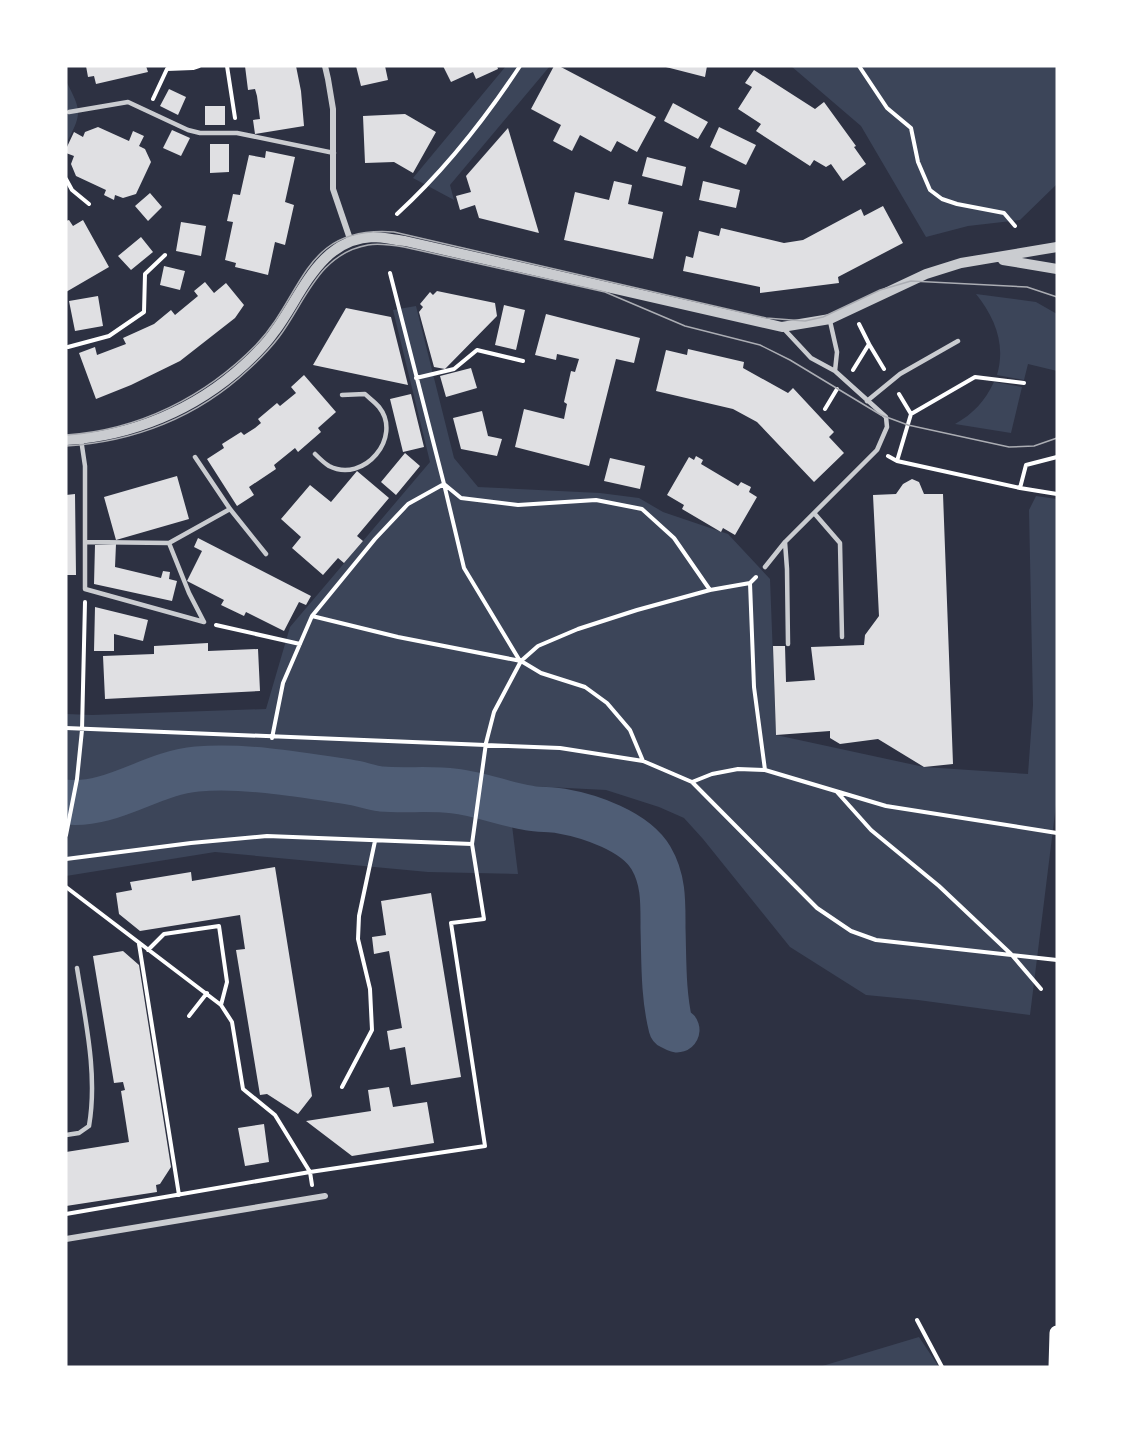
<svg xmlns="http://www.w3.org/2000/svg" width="1123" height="1433" font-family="'DejaVu Sans',sans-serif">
	<rect width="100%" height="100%" fill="#2d3142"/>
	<path fill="#3c4559" d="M506 66H550L450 185 454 200 413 178Z
		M791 66H1057V184L1020 220 968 226 926 237 861 126Z
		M66 81C82 112 82 113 66 144Z
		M976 294 1036 302 1057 314V371L1028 364 1024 380 997 375C1006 344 995 318 976 294Z
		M416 306 454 458 478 487 600 493 639 498 663 512 728 534 770 579 776 735 924 767 1028 774 1033 705 1029 510 1036 496 1057 499V797L1030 1015 918 1000 866 995 790 947 703 839 684 818 659 807 606 790 507 785 518 874 428 872 215 852 66 876V714L92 715 266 709 290 627 430 462 393 310Z
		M994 382 1022 387 1011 433 955 424C973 414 985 401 994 382Z
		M919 1337 939 1367H819Z"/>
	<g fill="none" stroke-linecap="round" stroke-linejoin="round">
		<path stroke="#4f5d75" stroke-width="45" d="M66 802C112 807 151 773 197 769 249 765 303 775 355 783 364 785 372 788 381 789 405 791 431 788 454 791 480 794 504 804 529 808 540 810 550 809 561 811 590 816 635 831 651 858 664 880 663 903 663 928 664 961 663 995 671 1027L677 1030"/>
	</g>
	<path fill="#e0e0e3" d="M86 66H146L148 72 96 84 94 76 88 77Z
		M245 66H296L301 91 304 126 255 134 253 120 260 119 257 96 255 89 248 90Z
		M356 66H385L388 80 361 86Z
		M443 66H497L498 69 476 79 473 72 451 82Z
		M554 66H559L656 117 637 152 617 141 611 152 580 135 572 151 553 141 561 125 531 109Z
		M662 66H707L705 77Z
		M754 70 815 109 824 102 856 146 854 147 866 164 843 181 831 164 826 167 814 160 810 166 756 131 761 124 738 109 752 87 745 83Z
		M169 89 186 97 178 115 160 106Z
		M673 103 708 122 698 139 664 121Z
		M205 106H225V125H205Z
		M405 114 436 132 413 173 394 162 365 163 363 116Z
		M98 127 129 141 133 131 144 136 139 146 145 149 151 162 136 194 123 198 115 195 114 200 104 195 106 190 76 176 71 164 74 156 66 153V149L74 132 83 137 85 132Z
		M719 127 756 145 746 165 710 147Z
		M508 128 539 233 479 218 475 205 460 210 456 196 471 192 466 176Z
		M172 130 190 138 181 156 163 148Z
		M210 144H229V172L210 173Z
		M266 151 295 157 285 202 294 205 285 245 275 242 268 275 235 267 236 263 225 260 233 222 227 221 233 194 240 195 249 155 265 158Z
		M647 157 686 167 682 186 642 176Z
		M614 181 632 185 628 204 663 212 653 259 564 240 575 192 609 200Z
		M703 181 740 190 736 208 699 200Z
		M150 193 162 207 148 221 135 206Z
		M883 206 903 243 838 277 839 283 760 293V287L683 271 686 256 693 258 699 231 719 236 721 228 784 243 803 240 861 209 864 216Z
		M69 220 73 226 83 220 109 267 66 292V221Z
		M181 222 206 226 201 256 176 251Z
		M141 237 153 252 131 270 118 256Z
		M164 266 185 271 180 290 160 285Z
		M205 282 214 293 226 283 244 305 235 318 180 361 131 385 96 399 79 353 95 347 97 355 126 344 123 338 154 324 171 310 175 315 198 296 194 291Z
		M437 291 495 303 497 316 445 369 434 367 419 312 423 307 420 304 430 292 433 295Z
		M98 296 103 326 75 331 69 301Z
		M504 305 525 310 516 350 495 345Z
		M346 308 391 317 408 385 313 365Z
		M546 314 640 338 634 363 616 359 589 466 515 447 524 409 564 419 567 404 564 402 571 371 575 372 579 359 557 354 556 360 535 355Z
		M688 349 744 362 743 368 788 393 793 388 834 432 829 437 844 453 814 482 757 422 733 409 656 391 666 350 687 355Z
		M471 368 477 388 446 397 440 376Z
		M304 375 336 412 318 428 321 432 298 452 295 448 274 465 276 469 249 487 254 495 237 506 207 459 224 448 222 444 241 432 244 435 255 428 261 423 258 419 277 403 280 406 296 393 291 387Z
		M411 394 424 447 403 452 390 399Z
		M482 411 488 436 502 439 497 456 461 449 453 418Z
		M405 453 420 466 396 495 381 482Z
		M696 456 703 460 701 464 738 486 741 482 751 487 749 492 757 497 735 535 723 528 721 532 682 509 684 505 667 495 689 457 694 460Z
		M610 458 645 466 640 489 604 481Z
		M357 471 389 498 357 536 363 541 344 563 338 558 323 575 292 548 301 537 281 519 310 485 331 502Z
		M177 476 189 519 116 540 104 497Z
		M912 479 919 482 924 494H943L953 764 924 767 878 739 840 744 830 738V731L776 735 773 646H785L786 682 815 680 811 647 864 645 865 635 879 616 873 495 896 494 903 484Z
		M75 494 76 575H66V495Z
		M198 538 311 596 306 605 299 602 284 631 246 612 244 616 221 605 224 600 187 581 202 551 194 547Z
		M116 544 115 567 161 578 163 571 170 572 169 579 177 581 172 601 94 584 95 545Z
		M95 607 148 620 143 641 114 634V651H94Z
		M208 643V651L258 649 260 691 105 699 103 656 154 654V646Z
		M275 867 312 1096 298 1114 267 1094 260 1095 236 950 245 949 240 915 140 931 119 914 116 893 132 890 130 882 191 872 192 881Z
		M431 893 461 1077 411 1085 405 1047 390 1050 387 1031 402 1028 389 951 374 954 372 937 386 935 381 901Z
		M123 951 139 965 171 1167 160 1184 156 1185 157 1192 66 1206V1152L129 1142 121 1091 125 1090 123 1082 114 1083 93 956Z
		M389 1087 393 1107 427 1102 434 1143 352 1156 306 1121 371 1111 368 1090Z
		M264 1124 269 1162 245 1166 238 1128Z"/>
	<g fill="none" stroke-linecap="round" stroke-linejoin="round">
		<path stroke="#fff" stroke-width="4" d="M227 66 235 118
			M859 66 887 108 911 128 918 162 930 190 942 199 957 204 1004 213 1015 226
			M153 99 167 69 193 68 199 66
			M66 179 72 190 89 204
			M397 214C444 171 485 119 520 66
			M390 273 444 484 464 568 520 661
			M869 344 884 369
			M68 347 109 336 144 312 145 274 165 255
			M853 370 869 344 859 324
			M416 378 454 369 477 350 523 361
			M899 394 911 414
			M825 409 837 389
			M888 456 897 461 1020 488 1057 494
			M897 461 911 414 975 377 1024 383
			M444 484 461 498 518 505 596 500 642 509 674 538 710 590
			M1020 488 1026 465 1057 457
			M750 583 754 687 765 770
			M312 616 398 637 521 661 541 673 585 687 607 703 630 730 643 761
			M216 625 300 644
			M66 728 560 748 643 761 692 782 817 908 851 931 876 940 1057 960
			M272 738 283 683 312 616 375 539 408 504 444 484
			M692 782 712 774 738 769 765 770 886 806 1057 833
			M837 792 871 830 939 886 1011 954 1041 989
			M66 835 77 779 82 730 85 602
			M66 859 191 843 267 836 472 844
			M66 887 221 1005 232 1022 243 1089 275 1115 310 1172 312 1185
			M139 944 179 1195
			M148 950 164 934 219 926 227 982 221 1005
			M189 1016 207 993
			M342 1087 372 1030 370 989 358 939 359 916 375 841
			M66 1214 310 1172 485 1146 451 923 484 919 472 844 486 743 494 712 521 661 538 646 578 629 637 610 710 590 750 583 756 577
			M917 1320 942 1367"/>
		<path stroke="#caccd0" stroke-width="4.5" d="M69 112 128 102 188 130 200 133H237L334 153
			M830 321 837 352 835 371
			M867 401 900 374 958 341
			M81 439 85 466V589L204 622
			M315 454C319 458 324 463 329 466 364 484 403 437 379 407 375 402 369 398 365 394L342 395
			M195 457 230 509 266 554
			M814 513 840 543 842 637
			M86 542 169 543
			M785 542 787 569 788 644
			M765 567 785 542 877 450 887 427 886 417 835 371 811 358 784 329
			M204 622 189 593 169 543 230 509
			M66 1135 79 1133 89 1126C98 1074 85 1019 77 968"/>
		<path stroke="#caccd0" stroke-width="6" d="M325 66 328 79 333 109V189L351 242
			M66 1239 325 1196"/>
		<path stroke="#caccd0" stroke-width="10" d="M1003 260 1057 269
			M66 440C132 436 195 410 244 365 255 355 266 344 275 331 302 295 319 239 373 237 383 237 395 240 405 241L782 327 830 319 926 274 961 263 1057 247"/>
		<path stroke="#fff" stroke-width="15" d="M1056 1367 1057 1333"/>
		<path stroke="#abadb3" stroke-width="1.5" d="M66 435C139 430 205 397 256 345 305 293 303 225 394 232L766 318 805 321 823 317 880 290 911 281 1027 287 1057 297
			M66 446C134 442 198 417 248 370 259 360 270 349 279 337 306 301 318 254 368 245 380 243 392 245 404 247L605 292 685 326 760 345 790 360 881 415 908 425 1009 447 1034 446 1057 438"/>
	</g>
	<rect width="1123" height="1433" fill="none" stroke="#ffffff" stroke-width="135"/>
</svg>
